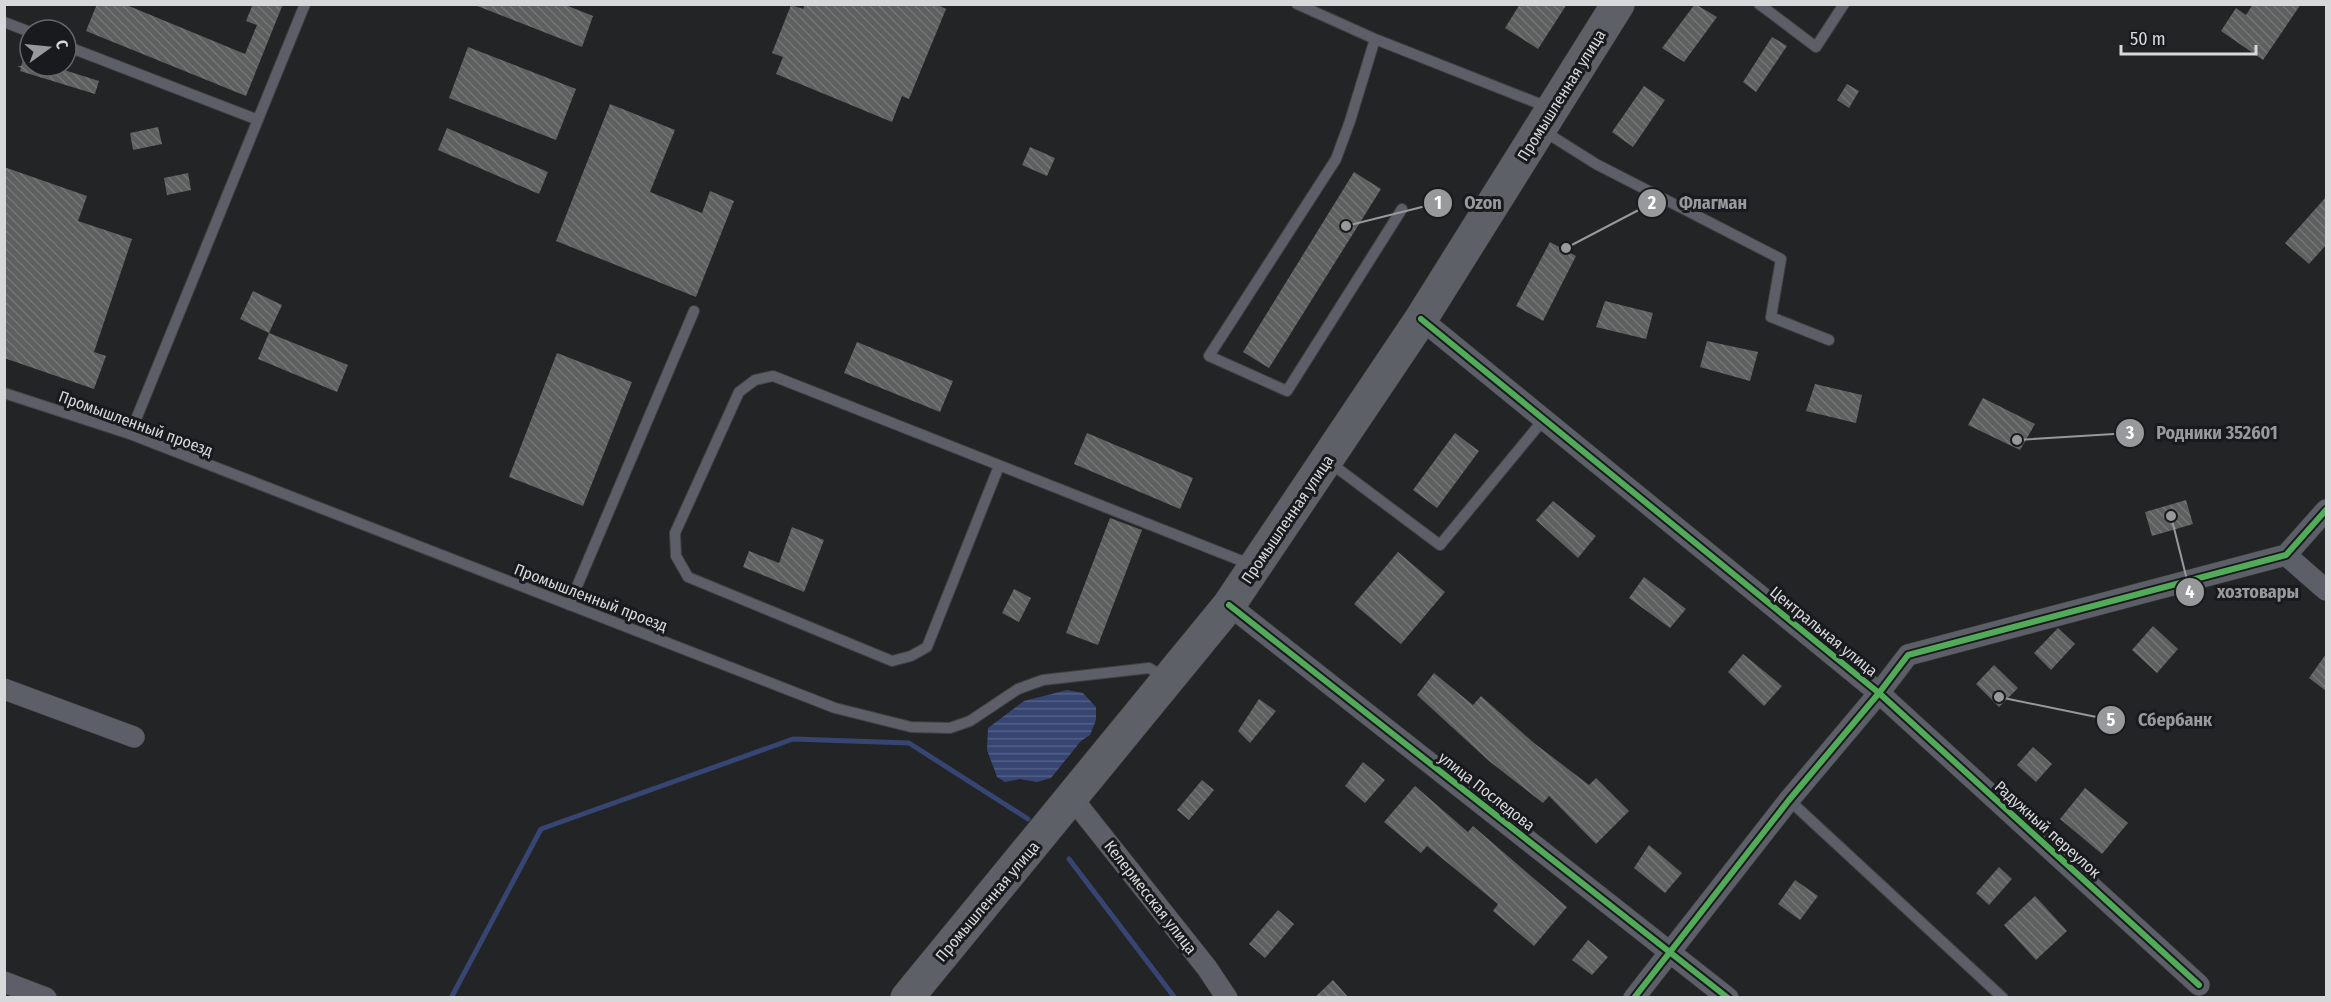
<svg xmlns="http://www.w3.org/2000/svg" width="2331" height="1002" font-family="'Fira Sans Condensed',sans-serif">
	<defs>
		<pattern id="water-rules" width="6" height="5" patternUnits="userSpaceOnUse" patternTransform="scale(1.5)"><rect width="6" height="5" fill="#374573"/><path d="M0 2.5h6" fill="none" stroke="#535f86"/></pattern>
		<pattern id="building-back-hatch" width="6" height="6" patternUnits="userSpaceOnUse" patternTransform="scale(1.5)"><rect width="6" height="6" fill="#5e5f5f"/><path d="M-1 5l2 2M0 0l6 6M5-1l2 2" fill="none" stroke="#747575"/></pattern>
	</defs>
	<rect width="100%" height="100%" fill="#232426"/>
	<path fill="url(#water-rules)" d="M1067 690 1083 693 1096 707V720L1090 735 1081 741 1051 778 1037 782 1020 779 1005 782 997 777 987 750 988 728 1024 701Z"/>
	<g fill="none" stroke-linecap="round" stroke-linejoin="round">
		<path stroke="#374573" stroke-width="5" d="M1069 859 1175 998
			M451 998 541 829 793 739 909 743 1028 819"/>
	</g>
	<path fill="url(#building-back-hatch)" d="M97 4H124L245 54 257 25 246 21 253 4H283L246 96 86 31Z
		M472 4H563L593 16 582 47Z
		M805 4H936L946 9 909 99 902 96 892 122 776 74 783 57 772 53 791 5 803 9Z
		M1520 4H1567L1538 49 1505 28Z
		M1695 4 1717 17 1684 62 1662 48Z
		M2253 4H2301L2263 60 2221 31 2236 8 2246 15Z
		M1772 37 1787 46 1756 92 1743 82Z
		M468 47 576 89 556 140 449 98Z
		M24 58 30 60V66H62L61 69 99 81 95 94 20 71 21 68 17 66H21Z
		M1847 84 1859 91 1849 108 1837 100Z
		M1644 86 1665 100 1633 147 1612 132Z
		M610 104 675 130 650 192 702 213 710 191 734 201 696 297 556 241Z
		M158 127 162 144 133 150 130 133Z
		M447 128 548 172 539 194 438 150Z
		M1030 147 1055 158 1047 176 1022 165Z
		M4 167 87 196 78 221 132 239 94 352 106 356 94 389 4 358Z
		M1354 172 1381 189 1269 368 1243 352Z
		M188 173 191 190 167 195 164 178Z
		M2326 197V245L2309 264 2285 243Z
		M1550 242 1576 256 1543 321 1516 306Z
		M253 291 282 305 269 333 240 319Z
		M1605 301 1653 313 1646 339 1596 327Z
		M269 333 348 365 337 392 258 359Z
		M1707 341 1758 352 1750 381 1700 367Z
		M857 342 953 381 940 412 844 373Z
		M557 353 632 382 583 506 509 477Z
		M1815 384 1862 395 1856 423 1806 411Z
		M1983 398 2035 424 2020 450 1968 425Z
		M1087 433 1193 478 1180 509 1074 464Z
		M1455 433 1479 451 1437 508 1413 490Z
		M2186 500 2193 524 2152 536 2145 512Z
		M1553 501 1596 536 1578 558 1536 520Z
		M1110 518 1142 530 1098 645 1066 633Z
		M792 527 824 540 804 592 743 567 749 551 779 563Z
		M1398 552 1445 592 1401 644 1354 604Z
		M1644 577 1686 609 1670 628 1629 598Z
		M1014 589 1031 598 1019 622 1002 613Z
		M2153 626 2178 649 2157 673 2132 650Z
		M2058 628 2075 644 2051 670 2034 653Z
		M1743 654 1782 686 1764 706 1728 672Z
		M2326 654V691L2309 678Z
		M1994 665 2018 688 1999 707 1976 684Z
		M1434 673 1473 705 1481 696 1534 743 1589 785 1596 778 1629 811 1596 844 1549 796 1543 803 1489 761 1417 695Z
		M1259 699 1276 711 1250 743 1238 731Z
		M2033 747 2052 764 2036 782 2017 765Z
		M1363 762 1385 780 1365 803 1345 786Z
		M1202 780 1214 790 1189 820 1177 810Z
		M1415 786 1468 832 1473 826 1567 907 1534 946 1493 911 1498 904 1427 846 1421 853 1384 822Z
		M2085 788 2128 823 2102 854 2060 819Z
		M1649 845 1682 873 1665 893 1634 868Z
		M1999 867 2012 879 1989 905 1976 893Z
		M1795 880 1818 896 1800 920 1778 904Z
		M2035 896 2067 931 2036 960 2004 925Z
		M1278 910 1294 924 1265 958 1249 944Z
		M1588 940 1608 957 1592 975 1572 960Z
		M1333 980 1349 998H1314Z"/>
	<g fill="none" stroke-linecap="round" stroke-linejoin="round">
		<g stroke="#414142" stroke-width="12">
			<path id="service" d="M1297 4 1375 39 1550 108
				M1759 4 1816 47 1844 4
				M4 22 30 32
				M1375 39 1350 121 1336 159 1209 356 1287 391 1402 209
				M66 46 258 120
				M1542 130 1596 164 1781 259 1771 317 1829 340
				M4 393 130 434 835 708 911 727 950 728 970 721 1018 689 1043 680 1149 668 1166 678
				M130 434 305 4
				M1329 462 1440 545 1544 419
				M999 466 927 647 911 656 892 661 688 577 676 556 675 533 739 392 755 380 773 376 1252 565
				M569 605 694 311
				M1789 800 2003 998"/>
		</g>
		<g stroke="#414142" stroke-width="22">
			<path id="minor" d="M1421 319 1879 693 1908 655 2286 555 2326 510
				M2286 555 2326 590
				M1229 605 1728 998
				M4 689 134 737
				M1072 798 1207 968 1227 998
				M4 982 46 998
				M1634 998 1789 800 1879 693 2199 985"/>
		</g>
		<g stroke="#414142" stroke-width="34">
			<path id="primary" d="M907 998 1229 605 1421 319 1618 4"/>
		</g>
		<use href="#service" stroke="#5c5f67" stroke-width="10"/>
		<use href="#minor" stroke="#5c5f67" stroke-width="21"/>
		<use href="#primary" stroke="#5d6067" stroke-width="33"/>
		<g stroke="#191a1d" stroke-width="10">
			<path id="cycleway" d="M1421 319 1879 693 1908 655 2286 555 2326 510
				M1229 605 1728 998
				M1634 998 1789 800 1879 693 2199 985"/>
		</g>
		<use href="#cycleway" stroke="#51ab58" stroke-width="6"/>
	</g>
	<g text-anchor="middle" stroke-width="6" stroke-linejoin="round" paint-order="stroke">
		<g font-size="16" fill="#d7d8da" stroke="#191a1d">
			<text transform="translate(1561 95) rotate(-58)" y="6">Промышленная улица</text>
			<text transform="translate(136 423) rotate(20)" y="6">Промышленный проезд</text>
			<text transform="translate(1287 519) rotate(-56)" y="6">Промышленная улица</text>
			<text transform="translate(591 597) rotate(21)" y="6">Промышленный проезд</text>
			<text transform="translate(1824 631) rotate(39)" y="6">Центральная улица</text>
			<text transform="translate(1487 791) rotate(38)" y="6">улица Последова</text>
			<text transform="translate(2048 829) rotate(42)" y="6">Радужный переулок</text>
			<text transform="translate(1151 897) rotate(52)" y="6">Келермесская улица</text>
			<text transform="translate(987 901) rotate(-50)" y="6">Промышленная улица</text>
		</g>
	</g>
	<path fill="none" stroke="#98999b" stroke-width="2" d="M1346 226L1438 203M1566 248L1652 203M2017 440L2130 433M2171 516L2190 592M1999 697L2111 720"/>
	<g fill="#98999b" stroke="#191a1d" stroke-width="2">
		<circle cx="1346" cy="226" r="6"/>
		<circle cx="1566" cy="248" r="6"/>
		<circle cx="2017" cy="440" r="6"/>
		<circle cx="2171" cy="516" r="6"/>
		<circle cx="1999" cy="697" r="6"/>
		<circle cx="1438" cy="203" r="15"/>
		<circle cx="1652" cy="203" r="15"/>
		<circle cx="2130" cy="433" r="15"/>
		<circle cx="2190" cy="592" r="15"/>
		<circle cx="2111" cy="720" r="15"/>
	</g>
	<g font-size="18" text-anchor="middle" font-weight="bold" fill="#fff">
		<text x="1438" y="209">1</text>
		<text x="1652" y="209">2</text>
		<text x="2130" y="439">3</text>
		<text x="2190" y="598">4</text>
		<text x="2111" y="726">5</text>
	</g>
	<g font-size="18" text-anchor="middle" font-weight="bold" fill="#98999b" stroke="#191a1d" stroke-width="6" stroke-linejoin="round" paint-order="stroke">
		<text x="1483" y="209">Ozon</text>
		<text x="1713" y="209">Флагман</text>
		<text x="2217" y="439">Родники 352601</text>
		<text x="2258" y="598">хозтовары</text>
		<text x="2175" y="726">Сбербанк</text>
	</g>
	<rect width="2331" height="1002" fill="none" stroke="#d7d8da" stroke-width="12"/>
	<g transform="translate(48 48) rotate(75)"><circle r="28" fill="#191a1d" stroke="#656669" stroke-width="1.5"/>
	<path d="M0-4.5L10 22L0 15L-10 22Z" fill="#98999b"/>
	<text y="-9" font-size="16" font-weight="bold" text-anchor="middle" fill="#d7d8da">С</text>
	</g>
	<path d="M2121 45v9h135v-9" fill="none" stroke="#d7d8da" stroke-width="3"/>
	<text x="2130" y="45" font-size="18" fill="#d7d8da" stroke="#191a1d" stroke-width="4.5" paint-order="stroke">50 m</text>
</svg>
